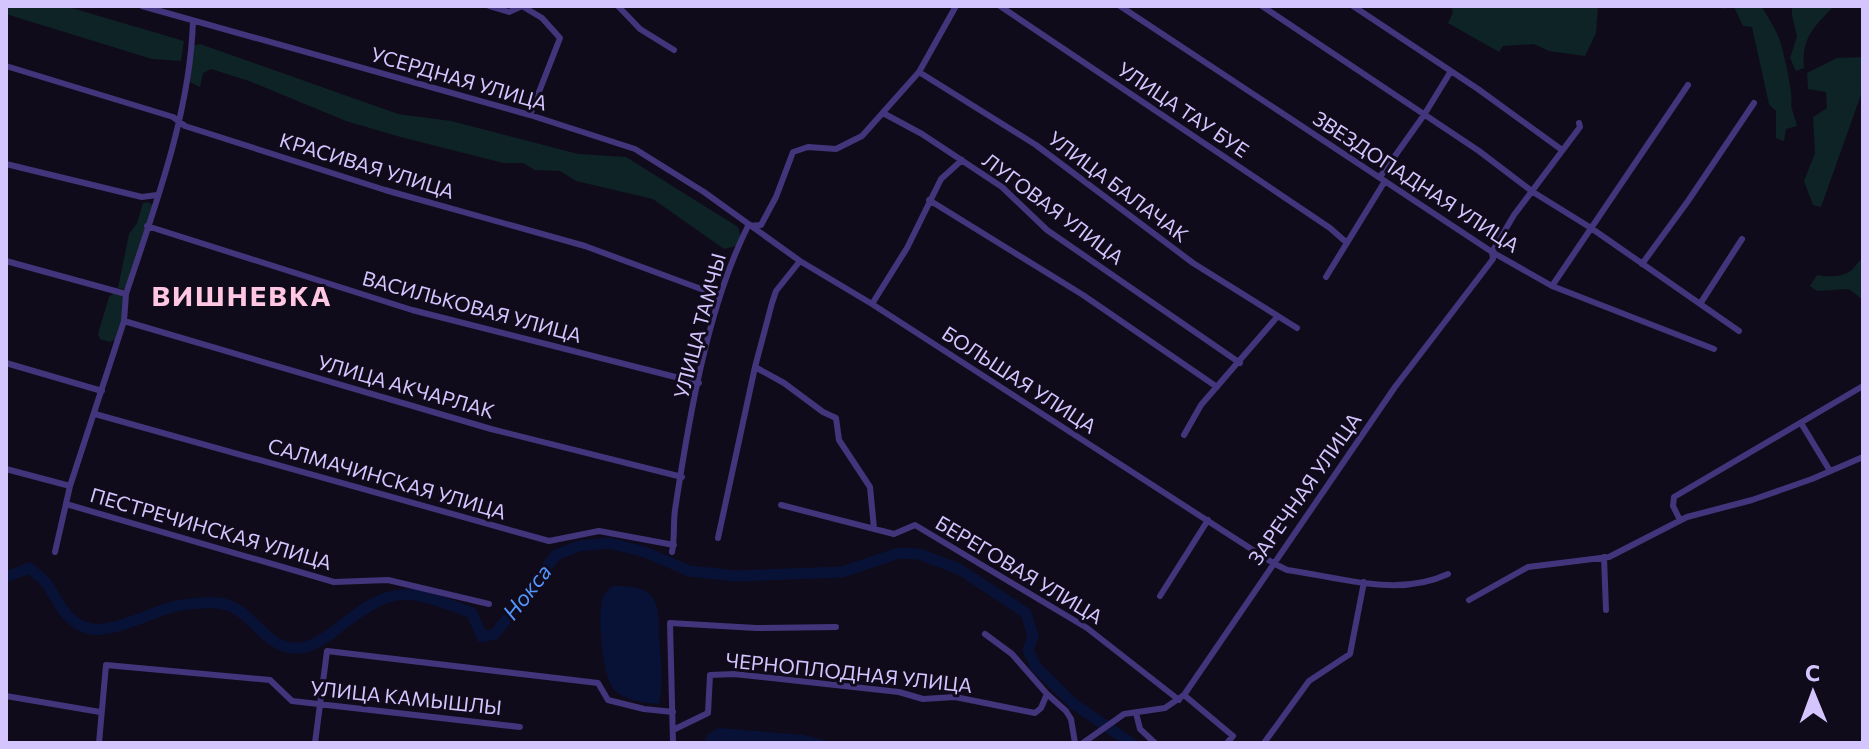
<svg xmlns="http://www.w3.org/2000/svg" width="1869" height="749" font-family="Commissioner,sans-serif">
	<rect width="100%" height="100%" fill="#100b1b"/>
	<path fill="#0e2325" d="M6 6H65L184 41 181 61 152 59 6 14Z
		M1451 6H1598L1596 33 1585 56 1549 51 1534 44 1503 46 1499 52 1448 23 1453 12Z
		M1720 6H1761C1768 17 1776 29 1780 41 1784 54 1794 96 1791 106L1797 126 1786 129 1784 141 1776 138V111L1769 104 1752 27 1743 26 1734 7 1722 9Z
		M1792 6H1834C1814 27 1801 38 1804 68L1796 71 1790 58 1797 37 1792 15Z
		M200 44 398 114 451 121 578 154 626 157 738 227 741 238 736 246 724 249 653 199 576 181 560 171 535 170 523 163H503L397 136 346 121 249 81 211 69 203 73 200 87 190 82 191 46Z
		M1863 57V89L1821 207 1813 205 1804 181 1815 153 1813 117 1827 108 1826 92 1808 89 1807 73 1837 58Z
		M148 202 156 207 132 285 124 289 118 288 129 234 137 223 143 203Z
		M1863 258V300L1849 289 1817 291 1810 286 1817 275C1829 277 1843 278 1853 269 1856 265 1859 261 1863 258Z
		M114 293 123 296 126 303 116 339 110 342 100 339 98 334 109 297Z"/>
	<path fill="#081237" d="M613 586C665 585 657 607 660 647 661 667 663 684 659 704 646 703 621 700 613 688 602 673 598 619 602 601 603 594 607 590 613 586Z
		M719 728 803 735 837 743H705L708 734Z"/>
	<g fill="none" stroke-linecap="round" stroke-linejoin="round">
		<path stroke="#081237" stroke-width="11" d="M6 577 29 568C35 573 43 578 47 584 59 602 65 621 87 628 108 635 148 614 169 608 183 604 204 602 218 603 253 606 264 652 300 648 312 647 329 636 338 628 394 584 406 588 472 613L482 637 495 634 556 555 579 546 609 543 645 552 689 571 737 576 842 572 899 553 919 554 959 569 1026 613 1033 636 1028 650 1036 667 1074 704 1131 743"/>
		<path stroke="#43357b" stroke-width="6" d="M142 6 530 115 635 149 704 192 800 261 872 304 1273 563 1287 570C1340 577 1397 598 1448 574
			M489 6 509 12 522 6
			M522 6 542 18 560 38 530 115
			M618 6 640 29 674 50
			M1000 6 1330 228 1347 243
			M1120 6 1492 252 1552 286 1714 349
			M1262 6 1479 151 1533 192 1591 228 1739 331
			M1353 6 1478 89 1562 150
			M6 66 173 117 185 126 385 190 585 246 720 296
			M919 72 1036 145 1193 263 1297 328
			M883 113 922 134 1002 187 1047 230 1240 363
			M6 164 142 197 157 195
			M1380 177 1424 115 1451 71
			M929 200 1083 295 1217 387
			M147 226 412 310 699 383
			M6 261 126 294
			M1642 264 1688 201 1754 103
			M1326 277 1385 181
			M1552 286 1688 85
			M872 304 907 248 941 179 962 160
			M1700 304 1742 239
			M124 321 491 429 682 477
			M6 363 102 391
			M755 367 784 383 823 412 836 418 839 440 870 487 874 528
			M95 414 549 541 599 531 674 545
			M1801 423 1830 471
			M1184 435 1201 405 1278 316
			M6 469 70 486
			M66 504 334 582 388 580 489 604
			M781 505 894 534 915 525 1087 628 1179 700
			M1680 520 1673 506 1674 497 1863 386
			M718 538 755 367 772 303 776 291 800 261
			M55 552 70 486 124 321 126 294C155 206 190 114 193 21
			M672 552C675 538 673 524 675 510 689 418 707 308 748 226L761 225 776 197 793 152 808 147 836 149 862 136 919 72 956 6
			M1604 557 1606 610
			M1160 596 1208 520
			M1469 600 1528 567 1609 557 1687 517 1752 500 1812 479 1863 457
			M985 634 1012 654 1047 694 1066 711 1071 719 1075 743
			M1184 695 1233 736 1227 743
			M6 696 100 712
			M1136 713 1140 729 1155 743
			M673 730 708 713 710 675 734 674 899 692 923 699 955 697 1035 713 1041 708 1047 694
			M99 743 106 665 270 680 292 701 520 727
			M315 743 327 651 598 683 608 700 644 709 673 712
			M673 743 670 623 756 628 836 627
			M1083 743 1124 714 1165 708 1184 695 1395 387 1493 259 1492 252 1514 215 1580 127 1579 123
			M1264 743 1309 681 1350 654 1364 582"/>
	</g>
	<g text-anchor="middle" stroke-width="6" stroke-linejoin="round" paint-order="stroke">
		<g font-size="20" fill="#d5c5ff" stroke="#100b1b">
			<text transform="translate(459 79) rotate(16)" y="7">УСЕРДНАЯ УЛИЦА</text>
			<text transform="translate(1183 110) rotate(34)" y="7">УЛИЦА ТАУ БУЕ</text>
			<text transform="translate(367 166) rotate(17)" y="7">КРАСИВАЯ УЛИЦА</text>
			<text transform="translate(1416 182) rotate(33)" y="7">ЗВЕЗДОПАДНАЯ УЛИЦА</text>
			<text transform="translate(1118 187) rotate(37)" y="7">УЛИЦА БАЛАЧАК</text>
			<text transform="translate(1053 209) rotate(37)" y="7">ЛУГОВАЯ УЛИЦА</text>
			<text transform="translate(472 307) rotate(15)" y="7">ВАСИЛЬКОВАЯ УЛИЦА</text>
			<text transform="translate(700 326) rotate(-75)" y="7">УЛИЦА ТАМЧЫ</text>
			<text transform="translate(1019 380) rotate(33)" y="7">БОЛЬШАЯ УЛИЦА</text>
			<text transform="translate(406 387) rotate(16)" y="7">УЛИЦА АКЧАРЛАК</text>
			<text transform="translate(387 479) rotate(16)" y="7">САЛМАЧИНСКАЯ УЛИЦА</text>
			<text transform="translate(1305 489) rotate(-55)" y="7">ЗАРЕЧНАЯ УЛИЦА</text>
			<text transform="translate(211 529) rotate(16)" y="7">ПЕСТРЕЧИНСКАЯ УЛИЦА</text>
			<text transform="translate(1019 570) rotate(31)" y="7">БЕРЕГОВАЯ УЛИЦА</text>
			<text transform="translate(849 673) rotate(6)" y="7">ЧЕРНОПЛОДНАЯ УЛИЦА</text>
			<text transform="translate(406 698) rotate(6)" y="7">УЛИЦА КАМЫШЛЫ</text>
		</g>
		<g font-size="22" font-style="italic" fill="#5395ff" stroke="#100b1b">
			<text transform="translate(527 592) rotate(-52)" y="8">Нокса</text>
		</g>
		<g font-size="28" font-weight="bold" letter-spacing="2" fill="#ffc7e2" stroke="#100b1b">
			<text x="242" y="306">ВИШНЕВКА</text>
		</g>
	</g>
	<rect width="1869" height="749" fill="none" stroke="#d5c5ff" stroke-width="16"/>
	<g transform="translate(1813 693) rotate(359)" stroke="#100b1b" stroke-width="6" paint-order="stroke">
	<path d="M0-6L14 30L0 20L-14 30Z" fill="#d5c5ff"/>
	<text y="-12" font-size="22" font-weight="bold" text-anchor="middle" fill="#d5c5ff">С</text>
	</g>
</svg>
